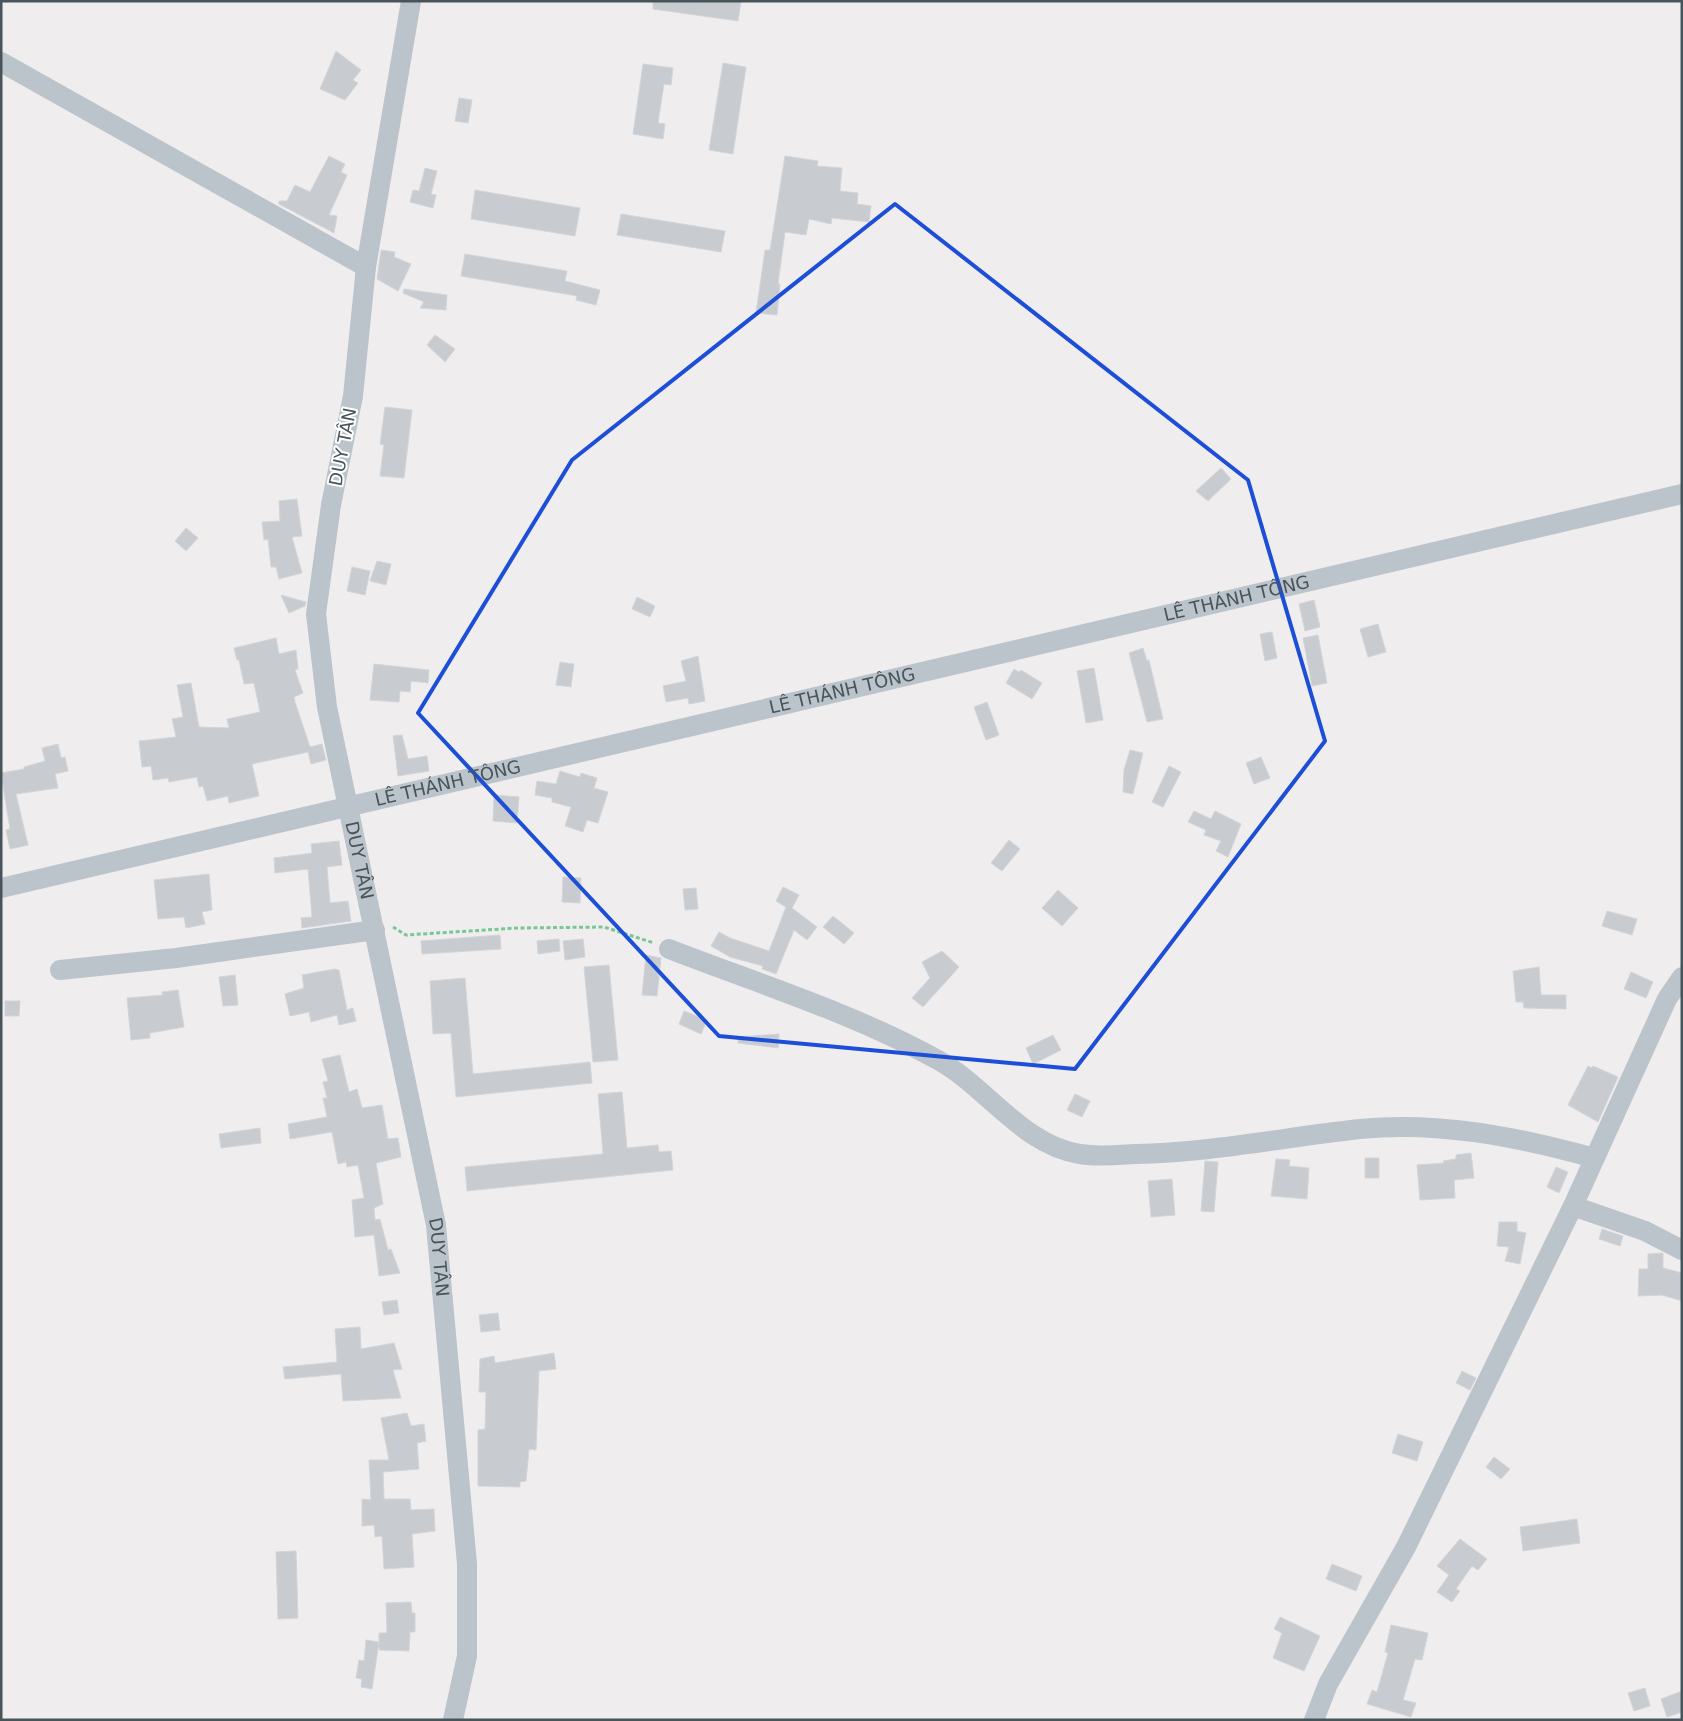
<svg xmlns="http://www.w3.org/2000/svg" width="1683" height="1721" font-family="'DejaVu Sans',sans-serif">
	<rect width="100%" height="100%" fill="#f0edee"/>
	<path fill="#c8cbd0" stroke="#d2d5d9" d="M653 1H741L738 21 653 9Z
		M336 51 361 70 353 80 358 83 345 100 320 89Z
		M723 63 746 67 733 154 709 150Z
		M643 64 673 68 671 85 664 84 658 123 665 124 663 139 633 134Z
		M459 98 472 100 468 123 455 121Z
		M329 156 345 164 341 172 347 175 329 215 337 216 334 233 279 204V201H287L295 185 310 192Z
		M785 156 818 161 817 166 842 168 840 191 858 193 857 204 871 206 869 222 832 218 831 224 809 219 806 235 785 232 778 284H780L777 315 756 313 765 250H770Z
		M425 168 437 171 431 194 436 195 433 208 410 202 413 190 419 191Z
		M475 190 580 208 575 236 471 219Z
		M621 214 725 231 721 252 617 235Z
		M381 250 395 252 394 257 411 264 398 291 377 279Z
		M465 254 567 271 565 281 600 290 596 305 576 300 577 296 461 276Z
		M404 289 447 295 446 310 420 308 424 302 403 293Z
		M435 335 455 349 445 362 427 345Z
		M385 407 412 410 404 478 380 476 384 445 380 444Z
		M1221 468 1231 479 1208 501 1196 491Z
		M297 499 302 536 292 537 302 573 279 579 276 567H271L268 539 264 540 262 522 280 521 279 501Z
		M186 528 198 538 186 551 175 541Z
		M377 561 391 564 386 585 370 581Z
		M352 567 370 571 365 595 347 591Z
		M281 595 306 602 305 606 289 613Z
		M637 597 655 606 650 617 632 609Z
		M1314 600 1320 627 1305 631 1299 604Z
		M1378 624 1386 652 1368 657 1360 629Z
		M1272 632 1277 658 1265 661 1260 634Z
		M1318 635 1327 683 1312 686 1303 638Z
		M276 638 279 654 296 650 298 669 295 670 303 693 294 697 295 702 310 747 322 744 326 760 311 764 308 752 252 764 259 796 229 803 228 796 207 801 203 786 199 787 197 777 169 782 168 778 153 780 151 766 142 767 139 741 176 737 172 719 183 717 177 685 191 683 199 727 229 728 227 719 260 712 254 683 244 684 239 660H237L234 648Z
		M1143 648 1147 661 1149 660 1163 719 1147 722 1129 653Z
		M698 656 705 701 689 704 688 698 666 702 663 686 686 681 681 661Z
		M560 662 574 664 571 687 556 685Z
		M374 664 429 670 428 683 411 681 410 692 400 691 399 702 370 700Z
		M1094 668 1103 720 1086 723 1077 671Z
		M1014 669 1019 672 1021 670 1042 683 1032 699 1006 683Z
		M987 702 999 735 986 740 974 707Z
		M402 735 408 759 427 756 429 771 398 776 393 736Z
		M58 744 61 758 65 757 68 771 55 774 58 788 16 794 28 845 10 849 6 830 10 829 1 773 24 769V767L45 761 42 748Z
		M1130 750 1143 753 1133 794 1123 792 1124 770Z
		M1261 757 1270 778 1254 784 1246 763Z
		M1169 766 1181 772 1163 807 1152 802Z
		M560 771 580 777 581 773 597 778 594 788 608 792 598 823 587 820 583 832 565 826 571 807 552 802V798L535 795 537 781 556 784Z
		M494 795 519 797 517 823 493 821Z
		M1194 811 1211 819 1215 811 1241 824 1228 857 1216 851 1221 841 1204 835 1206 830 1188 822Z
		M1009 840 1020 849 1002 871 991 863Z
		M339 841 342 865 327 867 330 903 348 901 351 921 302 928 301 918 312 917 308 869 275 873 274 858 312 853 311 844Z
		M209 874 212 910 202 912 205 924 186 928 184 917 158 919 154 880Z
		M563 877 581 878 580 903 562 902Z
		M783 887 799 895 792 908 817 927 807 940 794 930 776 974 762 969 763 966 730 957 711 946 719 932 730 938 769 951 786 907 776 901Z
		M696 888 698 909 685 910 683 889Z
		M1058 890 1078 908 1062 926 1042 908Z
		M1607 911 1637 919 1632 935 1602 926Z
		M833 916 854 933 844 944 823 927Z
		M500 935 501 949 422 954 421 941Z
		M559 939 560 951 538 954 537 941Z
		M583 939 585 957 565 960 563 941Z
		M942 951 959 967 923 1007 912 998 930 978 922 962Z
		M646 955 661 958 657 996 642 995Z
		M609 965 618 1060 593 1062 584 967Z
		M1539 967 1541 995H1566V1009L1524 1008 1523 1002H1516L1513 971Z
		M335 969 339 970 347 1010 353 1008 356 1021 339 1025 337 1015 311 1022 309 1012 290 1016 285 994 304 988 302 975Z
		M1631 972 1653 982 1646 998 1624 989Z
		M235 975 238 1005 223 1006 219 977Z
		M465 978 473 1074 590 1062 592 1083 456 1097 451 1033 433 1034 430 981Z
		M178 990 184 1027 150 1033V1038L131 1040 127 998 163 995 162 992Z
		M5 1001H20L19 1016H5Z
		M684 1011 707 1020 701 1034 679 1024Z
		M779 1034 778 1048 738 1043V1037Z
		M1053 1035 1061 1050 1033 1064 1026 1048Z
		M340 1055 349 1092 357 1089 362 1108 382 1105 388 1139 398 1138 401 1157 376 1163 383 1204 374 1208 375 1220 380 1219 388 1250 391 1249 400 1273 379 1276 374 1235 355 1237 352 1200 364 1198 358 1165 347 1167 346 1162 338 1164 332 1132 290 1139 288 1124 327 1117 323 1098H327L323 1082 328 1081 322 1059Z
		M1588 1066 1592 1068 1593 1066 1618 1077 1598 1122 1568 1105Z
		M622 1092 627 1148 658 1145 659 1152 671 1151 673 1170 467 1191 465 1167 603 1154 598 1094Z
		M1075 1094 1090 1101 1082 1117 1067 1110Z
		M260 1128 261 1143 221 1148 219 1134Z
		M1471 1153 1474 1178 1454 1180 1455 1198 1420 1200 1417 1165 1444 1163 1443 1161 1456 1159V1155Z
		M1365 1158H1379V1178H1365Z
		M1276 1159 1290 1160 1289 1166 1309 1168 1307 1199 1271 1196Z
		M1205 1161 1218 1162 1214 1212 1201 1211Z
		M1556 1167 1568 1172 1559 1193 1547 1187Z
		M1172 1179 1175 1215 1151 1217 1148 1181Z
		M1499 1222H1517V1231L1526 1233 1520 1264 1505 1261 1509 1247 1497 1246Z
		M1602 1229 1623 1236 1620 1246 1599 1239Z
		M1663 1253V1268L1682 1273V1301L1662 1295 1638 1296 1639 1269H1648V1254Z
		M397 1300 399 1313 384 1315 382 1302Z
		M498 1313 500 1330 481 1332 479 1315Z
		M360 1327 361 1349 394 1343 402 1369 393 1370 401 1398 343 1401 341 1374 285 1379 283 1367 337 1362 335 1329Z
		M554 1353 556 1369 539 1371 536 1450 529 1449 526 1481 520 1482V1487L478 1486V1430L485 1429 486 1392H479L480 1359 494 1356 495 1363Z
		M1462 1371 1476 1378 1470 1390 1456 1383Z
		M407 1413 411 1426 424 1424 426 1441 417 1443 419 1469 383 1472 384 1499H410L411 1510 434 1509 435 1531 412 1534 414 1567 384 1569 382 1536 375 1537 374 1525 362 1526V1499L371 1500 369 1460H389L381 1418Z
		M1398 1434 1423 1442 1417 1461 1392 1453Z
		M1494 1457 1510 1469 1501 1479 1486 1467Z
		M1577 1519 1580 1543 1523 1551 1520 1527Z
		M1460 1539 1487 1559 1478 1570 1472 1566 1456 1589 1460 1591 1452 1602 1437 1592 1449 1575 1437 1566Z
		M296 1551 298 1618 278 1619 276 1552Z
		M1332 1564 1362 1576 1356 1591 1326 1579Z
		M411 1602 412 1613H415V1632H410L409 1651 379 1650V1633H387L386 1603Z
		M1280 1617 1320 1636 1304 1671 1273 1658 1282 1633 1274 1629Z
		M1391 1625 1428 1633 1422 1660 1415 1659 1403 1700 1416 1703 1411 1717 1367 1704 1372 1690 1377 1692 1388 1653 1385 1652Z
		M366 1640 379 1642 372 1689 361 1687 362 1679 356 1678 359 1660 364 1661Z
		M1645 1688 1650 1706 1634 1711 1628 1693Z
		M1682 1691V1712L1667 1717 1661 1699Z"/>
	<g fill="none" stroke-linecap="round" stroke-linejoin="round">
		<path stroke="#78c895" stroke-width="3" stroke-dasharray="4 2.5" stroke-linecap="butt" d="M393 927 406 935 517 928 604 927 654 943"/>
		<g stroke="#bac4ca" stroke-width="20">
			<path id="s1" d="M411 1 366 267 353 396 331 505 316 614 327 707 436 1225 467 1564V1656L453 1720"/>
			<path d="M1 62 366 267"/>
			<path id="s2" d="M1 888 1682 494"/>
			<path d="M669 949C759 984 853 1013 938 1060 987 1087 1022 1145 1080 1154 1098 1157 1117 1155 1135 1154 1210 1153 1285 1137 1360 1129 1439 1121 1518 1137 1594 1158"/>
			<path d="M60 970 176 958 375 930"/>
			<path d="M1573 1206 1645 1231 1682 1250"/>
			<path d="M1314 1720 1328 1684 1406 1547 1573 1206 1667 999 1682 977"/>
		</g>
	</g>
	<path fill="none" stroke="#1d4ed8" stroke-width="4" stroke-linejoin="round" d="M895 204 1248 480 1325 741 1075 1069 719 1036 418 713 572 460Z"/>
	<g text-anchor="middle" stroke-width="4" stroke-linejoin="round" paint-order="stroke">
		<g font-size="18" fill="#47545a" stroke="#fff">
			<text transform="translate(343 447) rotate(-79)" y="6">DUY TÂN</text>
			<text dy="6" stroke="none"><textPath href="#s2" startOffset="1269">LÊ THÁNH TÔNG</textPath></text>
			<text dy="6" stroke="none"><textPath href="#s2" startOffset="864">LÊ THÁNH TÔNG</textPath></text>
			<text dy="6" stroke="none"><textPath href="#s2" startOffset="459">LÊ THÁNH TÔNG</textPath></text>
			<text dy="6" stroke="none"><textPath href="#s1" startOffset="871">DUY TÂN</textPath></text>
			<text dy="6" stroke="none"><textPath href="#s1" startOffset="1276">DUY TÂN</textPath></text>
		</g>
	</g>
	<rect width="1683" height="1721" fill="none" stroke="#47545a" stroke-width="5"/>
</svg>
